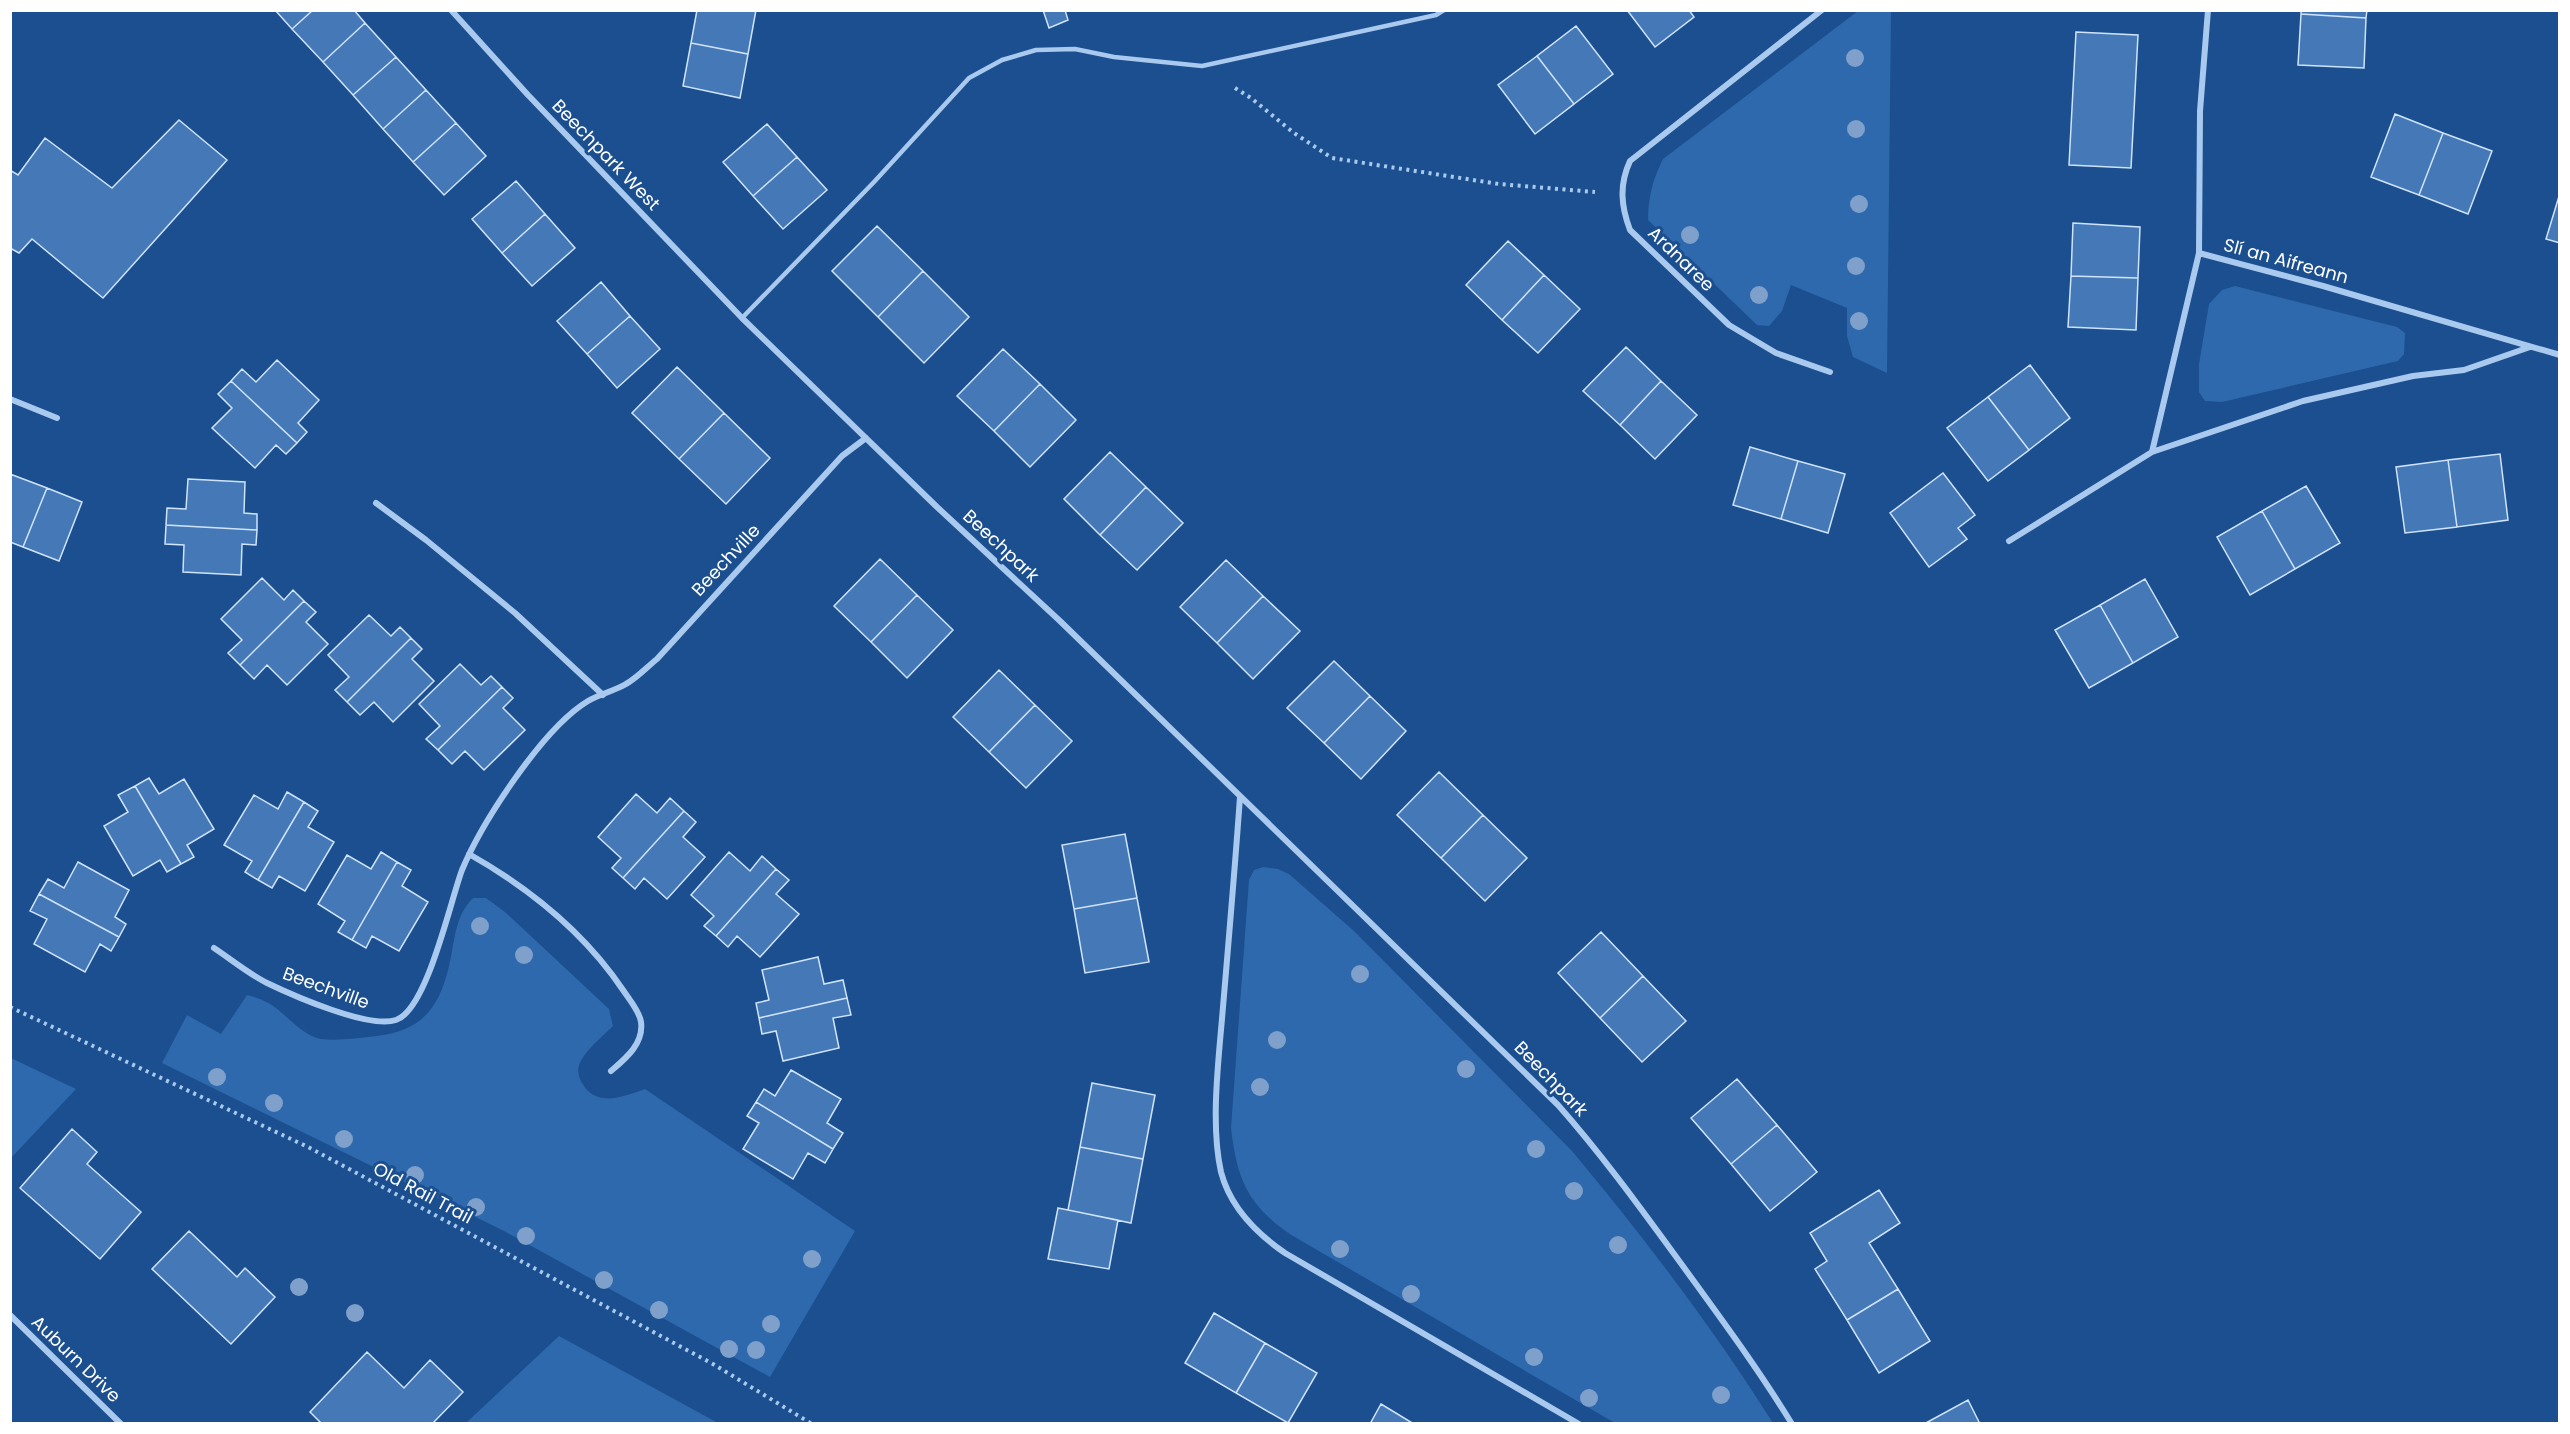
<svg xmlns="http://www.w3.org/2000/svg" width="2570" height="1434" font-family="Poppins,sans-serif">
	<rect width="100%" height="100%" fill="#1b4f8f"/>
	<path fill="#2e69ad" d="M1858 11H1891L1887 373 1853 357 1847 336V308L1791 285 1782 311 1769 326 1757 325 1648 220C1648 197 1653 179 1663 159Z
		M2235 286 2397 327 2405 333 2404 354 2398 361 2222 402 2205 401 2199 392V364L2209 304 2222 290Z
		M1263 867 1278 869 1289 874 1354 931 1572 1151C1644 1237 1713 1328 1773 1423H1615L1293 1236C1248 1206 1237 1180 1231 1128L1249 880 1254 870Z
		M473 898H486L505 912 609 1009 613 1026C601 1038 585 1050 579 1065 577 1071 579 1078 582 1083 596 1108 623 1097 645 1089L855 1231 770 1377 504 1231 162 1063 187 1015 221 1034 247 995C258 998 267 1001 276 1008 289 1018 304 1036 321 1039 339 1041 359 1038 376 1036 421 1031 439 1009 449 966 455 942 454 917 473 898Z
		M11 1058 76 1089 11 1158Z
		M559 1336 718 1423H466Z"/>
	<path fill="#4478b7" stroke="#cfe3fa" stroke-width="1.5" d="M275 10H313L292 29Z
		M313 10H354L365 23 323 62 292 29Z
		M697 10H756L748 54 691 43Z
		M1043 10H1065L1068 20 1049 28Z
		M1627 10H1689L1694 17 1655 47Z
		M2301 10H2367L2366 18 2301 14Z
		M2301 14 2366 18 2364 68 2298 65Z
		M365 23 396 57 353 95 323 62Z
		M1576 26 1613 74 1574 104 1537 56Z
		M2076 32 2138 35 2131 168 2069 165Z
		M691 43 748 54 740 98 683 86Z
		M1537 56 1574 104 1535 134 1498 85Z
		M396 57 426 90 383 129 353 95Z
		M426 90 456 123 413 162 383 129Z
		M2395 114 2443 133 2419 195 2371 177Z
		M179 120 227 160 103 298 32 239 19 253 10 248V170L18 175 45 138 112 188Z
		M456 123 486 156 444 195 413 162Z
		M767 124 797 157 753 196 723 162Z
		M2443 133 2492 151 2468 214 2419 195Z
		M797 157 827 190 783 229 753 196Z
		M516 181 545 214 502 253 472 219Z
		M2560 193V243L2546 239Z
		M545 214 575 248 532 286 502 253Z
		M2073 223 2140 227 2138 278 2071 276Z
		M877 226 923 271 878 317 832 271Z
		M1508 241 1544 275 1502 320 1466 285Z
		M923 271 969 317 924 363 878 317Z
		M1544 275 1580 309 1538 353 1502 320Z
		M2071 276 2138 278 2136 330 2068 327Z
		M601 282 630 316 587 354 557 321Z
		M630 316 660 349 617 388 587 354Z
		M1626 347 1661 381 1620 425 1583 391Z
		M1003 349 1040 384 994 431 957 396Z
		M277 360 319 400 298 423 307 432 297 443 231 381 242 369 256 382Z
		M2030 365 2070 418 2029 450 1988 397Z
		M677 367 724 413 679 459 632 413Z
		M231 381 297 443 286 454 276 445 255 468 212 428 232 408 218 394Z
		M1661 381 1697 415 1655 459 1620 425Z
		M1040 384 1076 420 1030 467 994 431Z
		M1988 397 2029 450 1988 481 1947 428Z
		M724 413 770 458 726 504 679 459Z
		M1750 447 1798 461 1781 519 1733 505Z
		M1110 452 1146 487 1100 535 1064 499Z
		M2500 454 2508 520 2457 527 2448 460Z
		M2448 460 2457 527 2405 533 2396 467Z
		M1798 461 1845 474 1828 533 1781 519Z
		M1943 473 1975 515 1958 528 1967 539 1929 567 1890 513Z
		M10 474 47 488 23 547 10 542Z
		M188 479 245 482 244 513 257 514V530L166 525 167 508 186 509Z
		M2306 486 2340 543 2295 569 2262 511Z
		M1146 487 1183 523 1137 570 1100 535Z
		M47 488 82 502 59 561 23 547Z
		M2262 511 2295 569 2250 595 2217 537Z
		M166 525 257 530 256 545 242 544 241 575 183 572 184 545 165 544Z
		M880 559 917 595 871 642 834 606Z
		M1226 560 1263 596 1217 643 1180 607Z
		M262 578 284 600 293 590 304 601 240 665 228 653 242 640 221 619Z
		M2145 579 2178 637 2133 663 2100 605Z
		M917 595 953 630 907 678 871 642Z
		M1263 596 1300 631 1253 679 1217 643Z
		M304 601 316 612 306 622 328 644 287 685 267 665 254 679 240 665Z
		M2100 605 2133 663 2089 688 2055 630Z
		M369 615 391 636 400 627 411 638 347 702 335 690 349 677 328 655Z
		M411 638 422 649 412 659 434 681 393 722 374 702 360 715 347 702Z
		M1334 661 1370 696 1324 743 1287 708Z
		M460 664 481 685 491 676 502 687 438 750 426 739 440 726 419 704Z
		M999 670 1035 705 989 752 953 717Z
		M502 687 513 698 503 708 525 730 484 770 465 751 452 764 438 750Z
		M1370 696 1406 731 1361 779 1324 743Z
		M1035 705 1072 741 1026 788 989 752Z
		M1439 772 1483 815 1441 858 1397 815Z
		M149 778 159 794 184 779 214 829 187 845 194 857 181 864 135 786Z
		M135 786 181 864 167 872 160 860 133 876 104 826 128 812 118 795Z
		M287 792 304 802 258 880 245 872 252 861 224 845 254 795 278 809Z
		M636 794 657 813 670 798 684 811 623 878 612 868 621 858 598 837Z
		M304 802 318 811 308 827 334 842 305 891 279 876 272 888 258 880Z
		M684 811 696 822 683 837 705 857 667 899 644 878 635 889 623 878Z
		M1483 815 1527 858 1485 901 1441 858Z
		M1125 834 1137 898 1074 909 1062 845Z
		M381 852 397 862 352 940 338 932 345 921 318 904 347 855 371 869Z
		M729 852 750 871 762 856 776 869 716 936 704 926 714 916 691 895Z
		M78 862 129 890 115 917 126 924 119 937 39 894 48 879 64 888Z
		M397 862 411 870 402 886 428 902 399 951 372 936 366 948 352 940Z
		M776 869 789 880 776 894 799 914 760 957 737 936 728 947 716 936Z
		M39 894 119 937 111 951 100 944 85 972 34 944 47 919 30 911Z
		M1137 898 1149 962 1085 973 1074 909Z
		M1601 932 1643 976 1600 1018 1558 973Z
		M818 957 824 984 843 980 847 998 759 1018 756 1003 769 1000 762 970Z
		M1643 976 1686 1021 1642 1062 1600 1018Z
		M847 998 851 1015 833 1018 839 1048 783 1061 776 1031 762 1034 759 1018Z
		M791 1070 841 1099 827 1123 843 1133 833 1149 756 1102 764 1089 775 1096Z
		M1737 1079 1777 1125 1731 1164 1691 1118Z
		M1092 1083 1155 1095 1143 1159 1080 1147Z
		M756 1102 833 1149 825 1163 808 1153 793 1179 743 1149 759 1123 747 1116Z
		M1777 1125 1817 1172 1770 1211 1731 1164Z
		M72 1129 97 1152 87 1164 141 1212 100 1259 20 1188Z
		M1080 1147 1143 1159 1131 1223 1068 1210Z
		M1879 1190 1900 1223 1869 1243 1898 1289 1847 1320 1815 1269 1827 1261 1810 1233Z
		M1058 1208 1118 1220 1109 1269 1048 1259Z
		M189 1231 237 1277 245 1268 275 1297 231 1344 152 1269Z
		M1898 1289 1930 1341 1879 1373 1847 1320Z
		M1214 1313 1265 1343 1236 1393 1185 1363Z
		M1265 1343 1317 1373 1288 1423 1236 1393Z
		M367 1352 404 1388 430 1360 463 1392 432 1424H322L310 1412Z
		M1968 1400 1980 1424H1924Z
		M1381 1404 1414 1424H1370Z"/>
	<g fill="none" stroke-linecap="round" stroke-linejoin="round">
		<path stroke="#a9c9ee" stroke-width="4" stroke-dasharray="3 4.5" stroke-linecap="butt" d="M1235 88 1251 98 1294 133 1332 158 1499 184 1595 192
			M10 1007 308 1147 713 1364 812 1424"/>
		<path stroke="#a9c9ee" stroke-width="4.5" d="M742 318 874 182 969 78 1002 60 1036 50 1075 49 1114 57 1202 66 1436 15 1444 10"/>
		<path stroke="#a9c9ee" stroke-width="6" d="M451 10 528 95 742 318 937 507 1060 621 1558 1105C1604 1157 1644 1213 1685 1269 1722 1320 1759 1370 1792 1424
			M1822 10 1630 161C1619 185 1621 206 1630 230L1729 325 1776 353 1830 372
			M2199 253 2323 286 2560 355
			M10 399 57 418
			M2152 452 2303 401 2413 376 2464 370 2530 347
			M376 503 426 540 515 613 603 695
			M2009 541 2152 452 2199 253 2200 111 2208 10
			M1240 797C1235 867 1229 937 1223 1007 1219 1057 1210 1123 1221 1172 1230 1207 1256 1233 1285 1253L1579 1424
			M469 854C529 888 584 932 623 990 629 999 640 1012 641 1022 644 1044 625 1059 611 1071
			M214 948C232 960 249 974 267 983 294 996 369 1029 396 1020 427 1010 450 902 462 870 482 822 543 728 588 701 600 694 614 691 626 684 637 678 647 667 657 659L842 456 866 438
			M10 1315 121 1424"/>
	</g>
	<g fill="#7ea0ca">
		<circle cx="1855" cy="58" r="9"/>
		<circle cx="1856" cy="129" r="9"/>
		<circle cx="1859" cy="204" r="9"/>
		<circle cx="1690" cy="235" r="9"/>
		<circle cx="1856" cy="266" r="9"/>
		<circle cx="1759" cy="295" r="9"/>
		<circle cx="1859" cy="321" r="9"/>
		<circle cx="480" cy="926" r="9"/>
		<circle cx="524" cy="955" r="9"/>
		<circle cx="1360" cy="974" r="9"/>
		<circle cx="1277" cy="1040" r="9"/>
		<circle cx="1466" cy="1069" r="9"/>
		<circle cx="217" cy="1077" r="9"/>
		<circle cx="1260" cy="1087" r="9"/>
		<circle cx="274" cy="1103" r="9"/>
		<circle cx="344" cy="1139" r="9"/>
		<circle cx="1536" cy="1149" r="9"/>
		<circle cx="415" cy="1175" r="9"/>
		<circle cx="1574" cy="1191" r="9"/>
		<circle cx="476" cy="1207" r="9"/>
		<circle cx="526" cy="1236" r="9"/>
		<circle cx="1618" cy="1245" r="9"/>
		<circle cx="1340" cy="1249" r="9"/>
		<circle cx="812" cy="1259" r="9"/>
		<circle cx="604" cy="1280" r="9"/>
		<circle cx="299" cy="1287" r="9"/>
		<circle cx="1411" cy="1294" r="9"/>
		<circle cx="659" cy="1310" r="9"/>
		<circle cx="355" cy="1313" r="9"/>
		<circle cx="771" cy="1324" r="9"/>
		<circle cx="729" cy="1349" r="9"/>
		<circle cx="756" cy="1350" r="9"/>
		<circle cx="1534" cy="1357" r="9"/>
		<circle cx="1721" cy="1395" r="9"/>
		<circle cx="1589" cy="1398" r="9"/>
	</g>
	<g text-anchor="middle" stroke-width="6" stroke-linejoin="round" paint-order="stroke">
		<g font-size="18" fill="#fff" stroke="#1b4f8f">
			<text transform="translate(606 155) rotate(46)" y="6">Beechpark West</text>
			<text transform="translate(1681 259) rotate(44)" y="6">Ardnaree</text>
			<text transform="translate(2286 261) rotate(15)" y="6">Slí an Aifreann</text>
			<text transform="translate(1001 546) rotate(43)" y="6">Beechpark</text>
			<text transform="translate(726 560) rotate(-47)" y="6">Beechville</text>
			<text transform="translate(326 988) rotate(20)" y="6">Beechville</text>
			<text transform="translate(1551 1079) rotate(46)" y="6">Beechpark</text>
			<text transform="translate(423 1193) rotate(28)" y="6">Old Rail Trail</text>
			<text transform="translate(76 1359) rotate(44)" y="6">Auburn Drive</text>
		</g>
	</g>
	<rect width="2570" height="1434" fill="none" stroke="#ffffff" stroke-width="24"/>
</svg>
